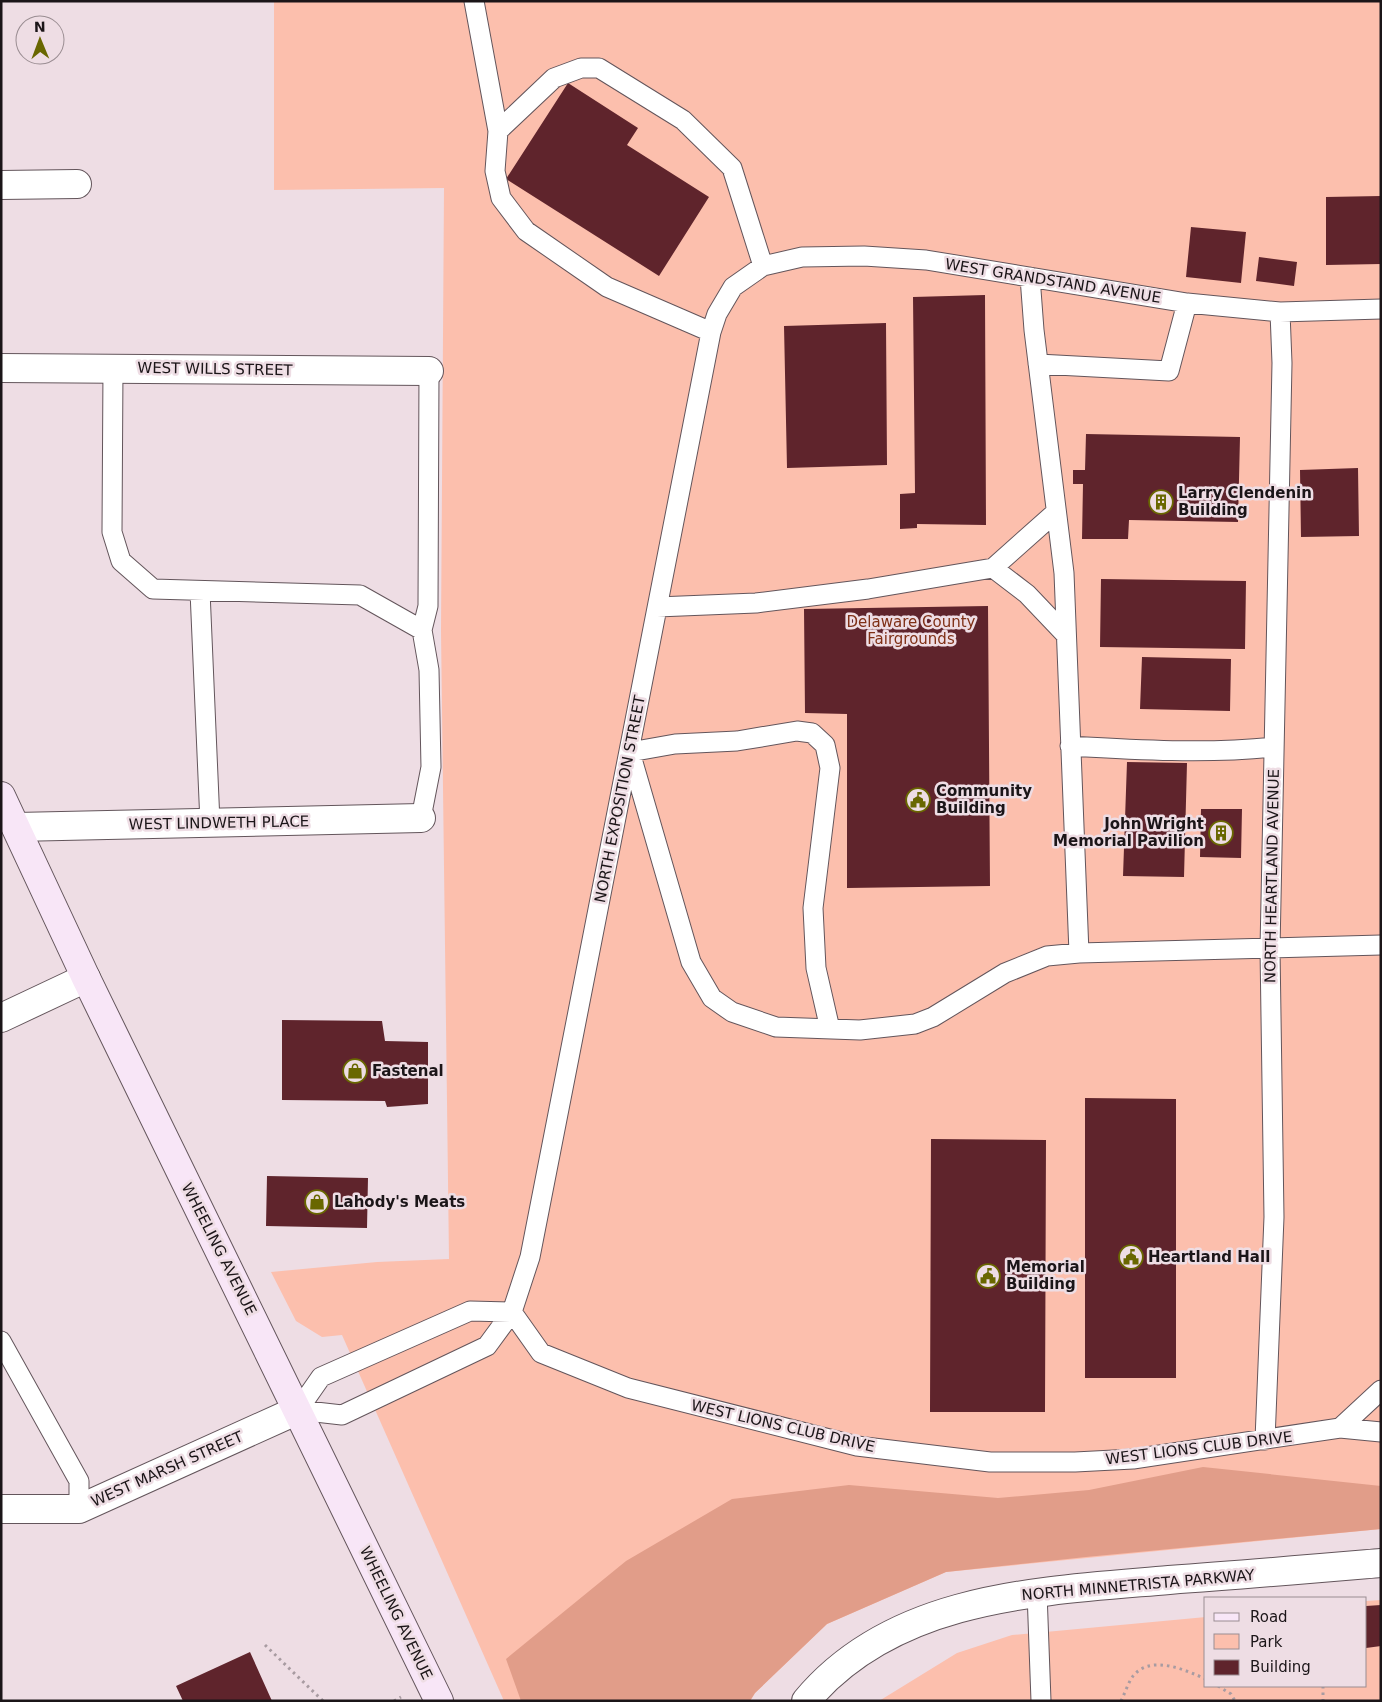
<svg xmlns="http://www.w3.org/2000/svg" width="1382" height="1702" font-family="'DejaVu Sans',sans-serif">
	<rect width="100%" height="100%" fill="#eedde4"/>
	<path fill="#fcbfad" d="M274 1H1381V1529L946 1572 827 1624 755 1693 750 1701H504L342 1335 322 1337 296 1321 271 1272 377 1262 449 1259 441 631 444 188 274 190Z
		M1381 1600V1701H879L957 1653 1012 1635 1206 1617V1686H1366V1601Z"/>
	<path fill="#e19d89" d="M1203 1467 1381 1486V1529L1086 1557 946 1572 827 1624 755 1693 750 1701H521L506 1659 626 1561 732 1499 849 1485 998 1498 1089 1490Z"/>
	<path fill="#5f242c" d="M568 83 638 128 627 145 709 197 659 276 506 179Z
		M1381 196V264L1326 265V197Z
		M1191 227 1246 232 1241 283 1186 277Z
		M1259 257 1297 262 1294 286 1256 281Z
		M985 295 986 525 917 524V528L900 529V494L915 493 913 297Z
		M886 323 887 465 787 468 784 326Z
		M1086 434 1240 437 1238 522 1129 520 1128 539H1082L1083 484H1073V470H1085Z
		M1358 468 1359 536 1301 537 1300 470Z
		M1101 579 1246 581 1245 649 1100 647Z
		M988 606 990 886 847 888V714L805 713 804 609Z
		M1142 657 1231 659 1230 711 1140 709Z
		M1127 762 1187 763 1184 877 1123 876Z
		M1201 809H1242L1241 858 1200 857Z
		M282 1020 382 1021 385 1041 428 1042V1104L387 1107 385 1101 282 1100Z
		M1085 1098 1176 1099V1378H1085Z
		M931 1139 1046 1140 1045 1412H930Z
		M267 1176 368 1178 367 1228 266 1226Z
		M1381 1605V1646L1366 1648V1606Z
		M250 1652 272 1701H183L176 1686Z"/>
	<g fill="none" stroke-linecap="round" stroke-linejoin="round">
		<g stroke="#63555b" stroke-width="21">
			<path id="lane" d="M474 1 498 131
				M1030 277 1034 330 1064 573 1079 953
				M711 332 607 287 526 231 501 198 495 171 498 131 554 78 581 68H599L683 120 732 168 763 266
				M1038 364 1169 371 1187 303
				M113 368 112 532 121 561 153 589 360 595 422 630 428 606 429 371
				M993 568 1027 594 1066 635
				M200 591 210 823
				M657 607 756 603 868 589 993 568 1056 512
				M1070 746C1138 750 1207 754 1274 747
				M421 818 431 767 429 670 422 630
				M830 1029 816 968 813 908 830 768 825 745 812 733 797 731 737 741 675 744 630 752 691 962 712 998 732 1012 776 1027 860 1030 915 1024 933 1017 1005 973 1047 956 1079 953 1381 945
				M512 1312 470 1311 321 1377 298 1410 342 1415 487 1346 512 1312 530 1257 711 332 717 314 733 287 763 266 802 257 864 256 926 260 1187 303 1280 312 1381 309
				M512 1312 541 1353 628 1388 857 1446 990 1462H1075L1133 1459 1340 1428 1381 1432
				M1 1341 79 1481V1509
				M1340 1428 1381 1390
				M1265 1440 1274 1217 1270 949 1282 363 1280 312
				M1037 1592 1041 1701"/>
		</g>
		<g stroke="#63555b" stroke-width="30">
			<path id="street" d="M1 185 77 184
				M1 368 429 371
				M16 827 421 818
				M1 1018 86 978
				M1 1509H79L298 1410
				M806 1701C894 1595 1042 1591 1169 1580 1240 1575 1310 1569 1381 1563"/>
		</g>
		<g stroke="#63555b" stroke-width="30">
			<path id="secondary" d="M1 796 86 978 439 1701"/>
		</g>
		<path stroke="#a89ba1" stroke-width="3" stroke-dasharray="2.5 4" stroke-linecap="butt" d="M265 1645 323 1701
			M1218 1686 1231 1694 1235 1701
			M1323 1686V1701
			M394 1701 401 1697
			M1121 1701C1125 1693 1128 1683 1133 1676 1151 1654 1185 1670 1206 1679"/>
		<use href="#lane" stroke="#fff" stroke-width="19"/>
		<use href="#street" stroke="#fff" stroke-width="28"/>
		<use href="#secondary" stroke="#f8e6f7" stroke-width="28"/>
	</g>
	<defs>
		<g id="building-ring" transform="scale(1.25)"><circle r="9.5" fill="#eedde4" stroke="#696700" stroke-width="1.5"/><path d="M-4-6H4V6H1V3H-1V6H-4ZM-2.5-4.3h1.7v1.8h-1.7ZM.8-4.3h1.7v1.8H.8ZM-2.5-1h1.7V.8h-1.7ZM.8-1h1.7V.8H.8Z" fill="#696700"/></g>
		<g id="civic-ring" transform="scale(1.25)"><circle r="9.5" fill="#eedde4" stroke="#696700" stroke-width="1.5"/><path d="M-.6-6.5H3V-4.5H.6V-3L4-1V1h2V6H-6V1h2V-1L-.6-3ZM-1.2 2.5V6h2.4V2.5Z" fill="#696700"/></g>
		<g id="shop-ring" transform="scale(1.25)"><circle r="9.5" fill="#eedde4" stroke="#696700" stroke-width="1.5"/><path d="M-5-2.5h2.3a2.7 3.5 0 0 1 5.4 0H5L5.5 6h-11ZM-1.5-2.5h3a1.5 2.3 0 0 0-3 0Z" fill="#696700"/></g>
	</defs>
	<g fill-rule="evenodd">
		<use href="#building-ring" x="1161" y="502"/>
		<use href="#civic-ring" x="918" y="800"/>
		<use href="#building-ring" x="1221" y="833"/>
		<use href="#shop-ring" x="355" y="1071"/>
		<use href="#shop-ring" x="317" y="1202"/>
		<use href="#civic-ring" x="1131" y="1257"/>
		<use href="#civic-ring" x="988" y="1276"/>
	</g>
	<g text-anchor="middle" stroke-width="5" stroke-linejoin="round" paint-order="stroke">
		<g font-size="15" fill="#1b1518" stroke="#eedde4">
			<text transform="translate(1053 281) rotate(9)" y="5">WEST GRANDSTAND AVENUE</text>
			<text transform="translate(215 369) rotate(1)" y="5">WEST WILLS STREET</text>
			<text transform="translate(620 799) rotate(-79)" y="5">NORTH EXPOSITION STREET</text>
			<text transform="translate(219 823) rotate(-1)" y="5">WEST LINDWETH PLACE</text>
			<text transform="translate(1272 876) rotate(-89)" y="5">NORTH HEARTLAND AVENUE</text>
			<text transform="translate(219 1249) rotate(63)" y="5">WHEELING AVENUE</text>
			<text transform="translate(783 1426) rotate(13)" y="5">WEST LIONS CLUB DRIVE</text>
			<text transform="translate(1199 1448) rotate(-7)" y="5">WEST LIONS CLUB DRIVE</text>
			<text transform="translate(167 1469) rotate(-24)" y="5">WEST MARSH STREET</text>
			<text transform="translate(1138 1585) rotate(-5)" y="5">NORTH MINNETRISTA PARKWAY</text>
			<text transform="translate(396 1613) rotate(64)" y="5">WHEELING AVENUE</text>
		</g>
		<g font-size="15" font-weight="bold" fill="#1b1518" stroke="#eedde4" text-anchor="start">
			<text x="1178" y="498">Larry Clendenin<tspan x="1178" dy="17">Building</tspan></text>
			<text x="936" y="796">Community<tspan x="936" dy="17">Building</tspan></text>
			<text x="1204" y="829" text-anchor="end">John Wright<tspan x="1204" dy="17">Memorial Pavilion</tspan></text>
			<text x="372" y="1076">Fastenal</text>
			<text x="334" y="1207">Lahody's Meats</text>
			<text x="1148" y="1262">Heartland Hall</text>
			<text x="1006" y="1272">Memorial<tspan x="1006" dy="17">Building</tspan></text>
		</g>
		<g font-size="15" fill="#7f3016" stroke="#eedde4">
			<text x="911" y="627">Delaware County<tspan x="911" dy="17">Fairgrounds</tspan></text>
		</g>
	</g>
	<rect width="1382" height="1702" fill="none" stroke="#1b1518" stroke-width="5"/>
	<rect x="1204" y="1597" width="162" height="90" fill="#eedde4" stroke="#9a8d92"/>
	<rect x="1214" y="1613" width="25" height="8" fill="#f8e6f7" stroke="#9a8d92"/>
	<text x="1250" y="1622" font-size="15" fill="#1b1518">Road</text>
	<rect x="1214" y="1634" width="25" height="15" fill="#fcbfad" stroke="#9a8d92"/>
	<text x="1250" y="1647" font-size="15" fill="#1b1518">Park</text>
	<rect x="1214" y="1660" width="25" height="15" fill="#5f242c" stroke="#9a8d92"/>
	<text x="1250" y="1672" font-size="15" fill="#1b1518">Building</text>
	<g transform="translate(40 40) rotate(359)"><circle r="24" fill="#eedde4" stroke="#9a8d92"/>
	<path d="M0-4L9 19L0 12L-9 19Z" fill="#696700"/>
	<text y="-8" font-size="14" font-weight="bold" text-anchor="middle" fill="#1b1518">N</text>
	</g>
</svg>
